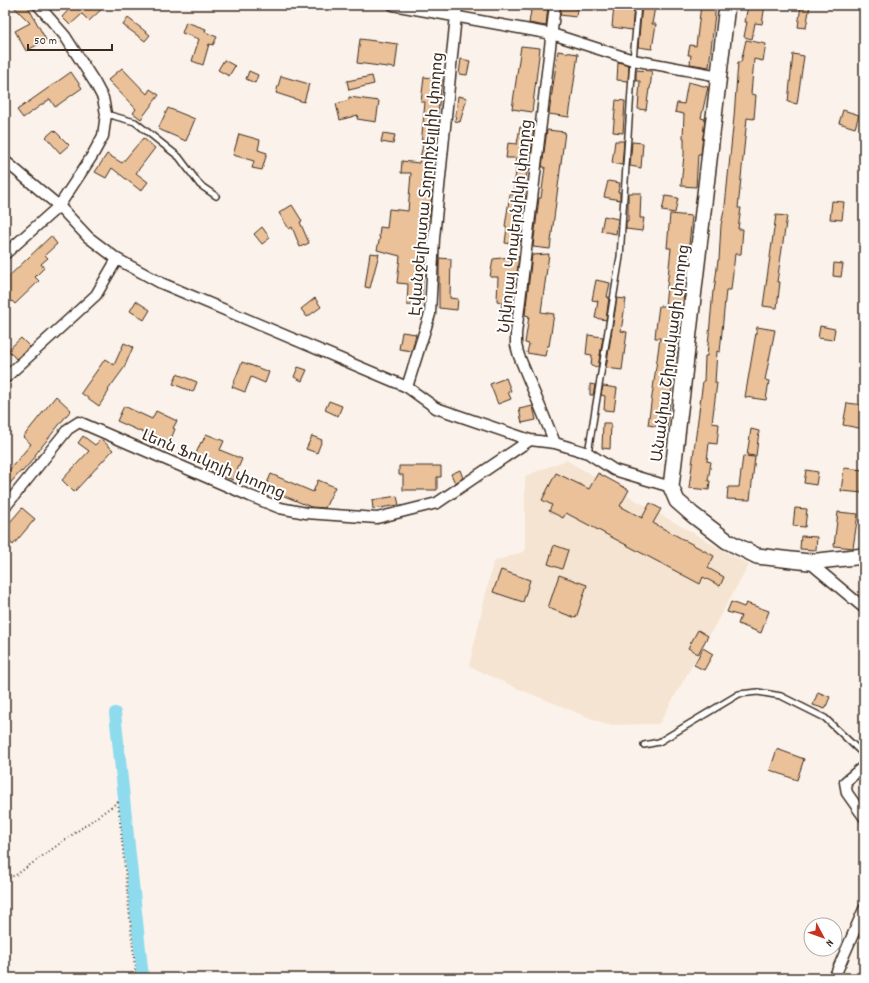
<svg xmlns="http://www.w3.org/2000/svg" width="869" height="983" font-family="Dekko,'Noto Sans Armenian',sans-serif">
	<rect width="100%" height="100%" fill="#fbf3eb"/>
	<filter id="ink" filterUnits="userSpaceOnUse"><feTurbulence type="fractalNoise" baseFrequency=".025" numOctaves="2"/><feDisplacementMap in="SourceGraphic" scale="8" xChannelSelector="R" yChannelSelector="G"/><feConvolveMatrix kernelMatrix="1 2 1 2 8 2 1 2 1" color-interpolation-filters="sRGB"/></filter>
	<g filter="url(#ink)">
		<path fill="#f6e4d2" d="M566 460 749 565 659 724 607 725 514 687 469 666 493 562 525 551V476Z"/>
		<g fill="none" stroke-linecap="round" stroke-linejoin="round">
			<path stroke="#8edbee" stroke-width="12" d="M115 713 143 978"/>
		</g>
		<path fill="#eac199" stroke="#3b2a1e" d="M12 5H27L46 40 26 51 15 31 30 23Z
			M73 5H106L89 21 82 14 70 25 62 17Z
			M528 5H548L546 26 529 23 531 11 528 10Z
			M561 5H578L576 17 560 15Z
			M614 5H634L632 30 612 27Z
			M642 5 655 7 652 24H656L652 49 638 47Z
			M701 5H716L709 67 690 64 691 55H688L690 45 696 46Z
			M748 5H765L762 24 755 23 752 39 744 37 747 22H745Z
			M801 5H810L806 28 798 27Z
			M128 18 150 35 145 41 123 25Z
			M186 22 206 29 205 32 217 37 213 45 209 44 203 65 192 61 199 39 182 33Z
			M360 39 398 44 395 68 357 63Z
			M746 40 766 44 763 61 754 59 751 94 756 95 754 119 747 118 738 208H741L738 229H743L741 254H735L731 290H726L720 352 717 351 715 383H717L712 423 719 424 717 444 709 443 707 461 711 462 708 481H710L709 490 689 488 703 381H704L705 356H707L713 291H714L718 260H719L721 225 725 206 734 117 738 62H741Z
			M521 46 540 48 532 112 512 109Z
			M558 51 578 54 569 117 549 114Z
			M793 54 804 56 797 104 788 102Z
			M461 59 470 61 467 75 459 74Z
			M224 60 235 66 229 76 218 70Z
			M618 62 629 65 628 81 617 80Z
			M122 68 147 94 150 89 159 95 141 119 133 113 136 109 108 80Z
			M636 70 652 71 650 89H649L646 110 638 109 640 81H636Z
			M249 71 258 75 255 83 246 79Z
			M71 72 82 88 55 107 50 99 23 118 17 110Z
			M281 76 309 84 304 102 276 93Z
			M372 76 374 84 349 90 347 81Z
			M424 77 442 79 435 138 433 137V155H435L431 176 433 177 430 216H428L426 275H423L422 306 407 305 408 284 397 283 400 256 377 250 380 237H379L380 227 387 228 389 209 408 211 411 173H401L402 161 419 163 423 145H421L425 102H421Z
			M688 82 708 87 701 118 705 119 701 154H698L696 187 681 186 684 155V138H683L684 114 675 112 677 103 684 104Z
			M458 96 467 98 460 122 455 121Z
			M349 97 379 101 376 122 357 119 358 115 340 120 336 104 349 100Z
			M616 100 625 101 623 133 613 132Z
			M168 108 195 119 186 141 158 129Z
			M843 110 859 115 855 128 839 123Z
			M520 127 534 128 529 165H528L524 196H526L520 245 505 243 507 227 505 226 510 194 513 195 517 163H515L516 158H506L508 143 517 144Z
			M54 130 69 145 60 153 46 137Z
			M547 130 565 132 550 249 533 247 539 198H541L545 167H542Z
			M383 133 395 135 393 144 381 142Z
			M239 134 260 140 258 150 267 153 262 170 252 168 254 161 233 155Z
			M143 138 155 148 136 173 148 182 141 191 112 168 106 178 95 172 107 154 122 163Z
			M615 141H624L622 165 612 163Z
			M632 142 643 143 641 168 630 166Z
			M608 181 620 183 618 192H620V200L604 197Z
			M628 193H641L640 218H644L642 231 626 229V221H628Z
			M665 196 678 198 675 213 662 211Z
			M832 201 844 202 842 220 830 219Z
			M292 205 302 221 300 222 309 243 300 247 292 227 289 229 279 213Z
			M670 214 692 216 680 331 679 330 667 428 648 425 660 338H655L656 328 659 306H665L671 248H667Z
			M776 215 787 216 777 282H780L777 308 763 306Z
			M604 216 618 219 616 234 601 231Z
			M262 227 270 238 262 244 254 234Z
			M51 236 57 244 45 255 48 258 41 264 44 268 35 277 39 281 15 304 12 301 5 307V280Z
			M370 253 379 254 370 288 365 287Z
			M549 254 541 312 554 314 549 346H547L545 356 527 353 529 344 525 343 529 316 525 315 532 255Z
			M519 256 512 314 501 313 502 302 497 301 498 277H490L493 259Z
			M439 258 451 259 450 298 458 299 457 310 439 308Z
			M834 263 843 264 841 277 833 276Z
			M596 280 610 283 607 297H609L606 320 595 318 598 301 592 300Z
			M315 298 321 307 307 317 301 309Z
			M617 298 626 299 621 331 627 332 622 370 606 368Z
			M136 301 150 310 144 320 130 311Z
			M820 326 835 329 833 340 818 338Z
			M757 327 775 330 765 380 769 381 766 400 745 397Z
			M402 332 416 334 412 351 399 349Z
			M588 335 603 337 598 367 591 366 592 355 586 354Z
			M21 338 30 347 16 359 8 350Z
			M124 343 133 347 124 368 108 390 109 391 99 406 81 393 105 359 114 365Z
			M242 362 269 372 265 383 251 377 245 392 232 387Z
			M298 367 307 370 302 381 294 377Z
			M177 374 197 382 193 392 173 384Z
			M506 378 511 391 508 392 511 399 498 404 490 384Z
			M590 384 595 385 593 395H590Z
			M603 386 617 388 614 411 604 410 605 396 601 395Z
			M56 396 71 410 35 455 36 456 22 472 21 471 5 489V475L31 444 23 437Z
			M329 401 342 406 338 416 325 410Z
			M847 403 864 405V429L843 425Z
			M124 406 152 419 156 411 177 421 173 428 175 429 171 439 173 440 168 451 152 445 155 438 117 421Z
			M533 406 536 420 522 423 519 409Z
			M603 423H611L610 449 602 448Z
			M751 429 759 431 756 456 747 455Z
			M206 434 224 441 220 450 242 459 233 480 211 471 214 464 195 456 201 442 202 443Z
			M83 436 95 445 101 439 113 450 74 492 62 480 89 451 78 443Z
			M312 436 322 440 317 453 306 449Z
			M743 456 755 457 750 500 727 499 728 487H739Z
			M399 466H441V477H437V490H403V475H399Z
			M844 468 864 470 863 493 841 491Z
			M460 470 463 478 455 483 451 474Z
			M806 470 818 472 816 485 804 483Z
			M556 473 589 489 598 473 629 490 620 506 642 518 650 503 661 509 653 523 714 556 708 568 724 577 720 586 703 577 700 584 566 513 563 518 549 511 552 505 542 500Z
			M271 474 313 492 318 480 335 487 325 508 311 507 265 488Z
			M397 496 399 505 373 509 372 500Z
			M22 508 35 519 13 545 10 542 5 548V528Z
			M795 508 807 509 805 527 793 526Z
			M838 512 858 514 853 548 834 546Z
			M801 536 817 537 816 550 800 549Z
			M554 545 568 550 562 569 548 564Z
			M501 570 530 580 523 602 493 592Z
			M559 575 587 585 576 618 548 608Z
			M731 602 744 607 746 603 769 611 761 633 738 624 741 616 727 612Z
			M698 630 708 636 698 654 688 648Z
			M703 648 713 654 704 670 694 665Z
			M818 692 830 697 825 709 813 705Z
			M777 749 804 759 797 780 770 770Z"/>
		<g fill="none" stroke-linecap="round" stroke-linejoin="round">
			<g stroke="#3b2a1e" stroke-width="8">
				<path id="lane" d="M106 114 135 122 179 157 200 185 216 196
					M588 453 620 257 633 60 638 5
					M644 745 659 742 739 694 758 692 781 696 825 718 864 755"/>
			</g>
			<g stroke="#3b2a1e" stroke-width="13">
				<path id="street" d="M393 5 552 34 633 60 719 76
					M555 5 516 334V345L519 356 555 443
					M5 161 59 206 88 237 117 259 161 283 407 387 436 408 530 440 555 443 588 453 614 470 671 487
					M5 254 59 206 92 156 103 136 106 114 103 98 95 83 65 36 38 5
					M5 378 96 295 117 259
					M407 387 430 314 434 238 457 5
					M5 507 68 429 79 422 250 496 280 508 306 513 377 518 437 503 530 440
					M809 562 864 608
					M864 766 845 782 847 793 864 817
					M834 978 864 909"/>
			</g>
			<g stroke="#3b2a1e" stroke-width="18">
				<path id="secondary" d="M727 5 671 487 677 501 693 515 727 541 757 556 809 562 864 556"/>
			</g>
			<path stroke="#3b2a1e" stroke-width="2" stroke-dasharray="1 3" stroke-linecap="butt" d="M118 802 136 978
				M5 879 16 875 118 802"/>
			<use href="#lane" stroke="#fff" stroke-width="5"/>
			<use href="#street" stroke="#fff" stroke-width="10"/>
			<use href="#secondary" stroke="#fff" stroke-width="15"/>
		</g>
	</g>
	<g text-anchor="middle" stroke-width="4" stroke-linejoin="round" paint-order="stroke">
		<g font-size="16" fill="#3b2a1e" stroke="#fff">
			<text transform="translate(425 184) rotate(-85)" y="6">Էվանջելիստա Տորրիչելլիի փողոց</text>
			<text transform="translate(514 226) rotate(-84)" y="6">Նիկոլայ Կոպերնիկի փողոց</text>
			<text transform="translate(669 353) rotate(-83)" y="6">Անանիա Շիրակացի փողոց</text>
			<text transform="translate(214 463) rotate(23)" y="6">Լեոն Ֆուկոյի փողոց</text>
		</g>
	</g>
	<rect width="869" height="983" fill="none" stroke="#fff" stroke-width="20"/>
	<rect x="10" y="10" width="849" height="963" fill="none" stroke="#3b2a1e" stroke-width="1.5" filter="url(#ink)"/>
	<g transform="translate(823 937) rotate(131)"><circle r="19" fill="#ffffff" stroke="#b1aaa5"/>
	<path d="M0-3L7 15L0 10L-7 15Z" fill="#c8321e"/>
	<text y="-6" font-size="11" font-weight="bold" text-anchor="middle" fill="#3b2a1e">N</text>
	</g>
	<path d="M28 44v6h84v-6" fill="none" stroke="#3b2a1e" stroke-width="2"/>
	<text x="34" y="44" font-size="12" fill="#3b2a1e" stroke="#ffffff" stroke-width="3" paint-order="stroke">50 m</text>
</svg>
